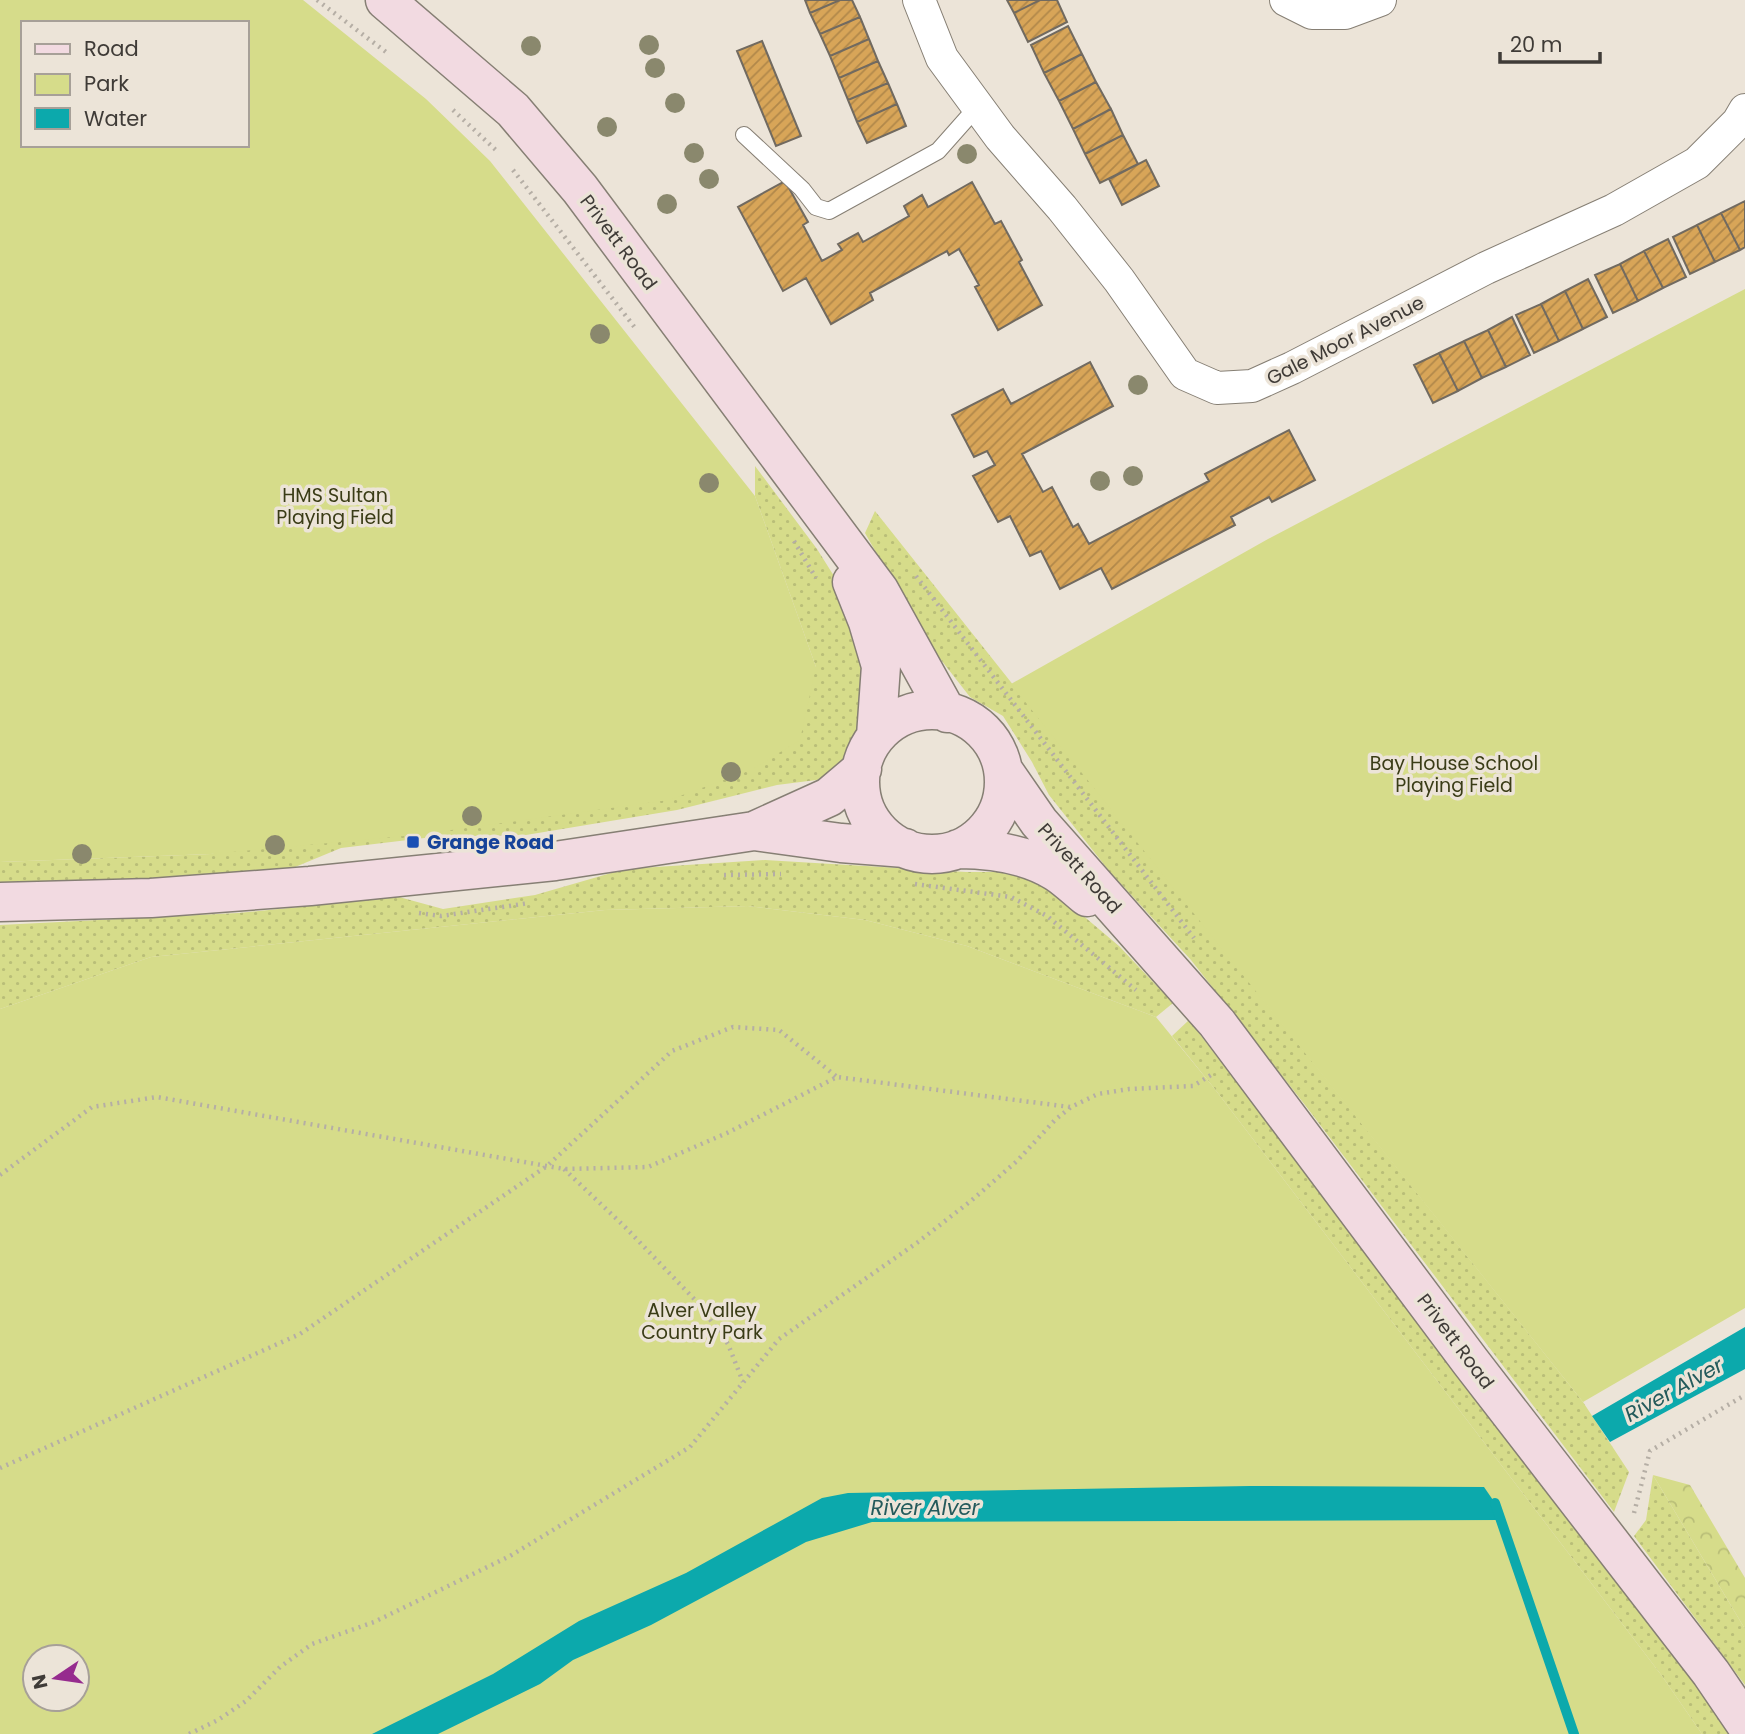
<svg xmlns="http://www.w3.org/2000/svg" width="1745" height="1734" font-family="Poppins,sans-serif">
	<defs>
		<pattern id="grass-dots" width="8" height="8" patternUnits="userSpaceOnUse" patternTransform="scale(1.75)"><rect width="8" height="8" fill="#d6dc8a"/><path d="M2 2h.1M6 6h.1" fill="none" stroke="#b9be78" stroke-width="1.8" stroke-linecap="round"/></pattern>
		<pattern id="forest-crowns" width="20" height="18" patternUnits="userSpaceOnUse" patternTransform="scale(1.75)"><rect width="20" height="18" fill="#d6dc8a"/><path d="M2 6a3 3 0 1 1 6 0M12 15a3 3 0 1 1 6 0" fill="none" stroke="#b9be78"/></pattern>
		<pattern id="building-hatch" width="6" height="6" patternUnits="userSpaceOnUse" patternTransform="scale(1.75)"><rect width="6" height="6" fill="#d8a558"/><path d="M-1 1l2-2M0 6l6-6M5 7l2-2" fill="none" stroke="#b1884a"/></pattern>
	</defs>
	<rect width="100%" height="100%" fill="#ece4d8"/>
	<path fill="url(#grass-dots)" d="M755 466 817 549 844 592 865 656 862 740 832 778 777 785 677 810 526 835 433 837 341 848 283 872 0 887V862L211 854 816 667 755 496Z
		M875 511 1583 1402 1629 1472 1614 1512 1305 1105 1191 960 1110 872 1049 795 1032 762 1003 716 970 697 927 642 865 533Z
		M765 860 966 872H998L1030 879 1061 897 1119 946 1173 1003 1156 1017 967 946 865 920 748 906 605 910 151 957 0 1009V925L238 913 399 897 443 909 535 895 625 869Z
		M1189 1020 1677 1659 1731 1734H1702L1662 1676 1214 1088 1172 1036Z
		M1653 1475 1745 1629V1685L1634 1536 1646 1520Z"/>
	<path fill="url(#forest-crowns)" d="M1653 1475 1690 1485 1745 1578V1629Z"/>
	<path fill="#d6dc8a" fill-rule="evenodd" d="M0 0H303L426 99 490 161 755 496 816 667 800 740 751 770 669 800 415 835 211 854 0 862ZM23 23H247V145H23Z
		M1745 289V1308L1583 1402 1011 684 1268 539Z
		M748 906 865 920 967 946 1156 1017 1214 1088 1662 1676 1702 1734H0V1009L151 957 605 910ZM35 1657H77V1699H35Z"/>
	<path fill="#0ca9ac" d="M1745 1327V1369L1610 1442 1592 1416Z
		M1250 1486 1484 1487 1495 1503 1501 1520 872 1522 806 1542 651 1625 573 1660 540 1684 438 1734H372L493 1674 579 1621 686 1573 822 1498 848 1493Z"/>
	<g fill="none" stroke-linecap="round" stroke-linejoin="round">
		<path stroke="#0ca9ac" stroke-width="10" d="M1495 1503 1574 1734"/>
	</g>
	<path fill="url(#building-hatch)" stroke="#716a60" stroke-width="2" d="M805 0H840L810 13Z
		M840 0H852L860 17 820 34 810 13Z
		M1007 0H1040L1014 13Z
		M1040 0H1057L1067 22 1028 42 1014 13Z
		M860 17 869 39 830 56 820 34Z
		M1068 26 1082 54 1044 73 1031 45Z
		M869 39 878 61 839 78 830 56Z
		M762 41 801 136 776 146 737 51Z
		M1082 54 1096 82 1059 101 1044 73Z
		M878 61 888 83 848 100 839 78Z
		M1096 82 1111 109 1073 129 1059 101Z
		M888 83 897 104 857 122 848 100Z
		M897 104 906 126 867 143 857 122Z
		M1111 109 1123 135 1085 154 1073 129Z
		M1123 135 1138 164 1100 183 1085 154Z
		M1146 160 1159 186 1122 205 1109 179Z
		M785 181 808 222 803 225 822 261 842 250 838 244 858 233 863 242 909 216 904 206 922 195 928 207 972 182 995 224 1001 221 1022 260 1019 262 1042 305 998 330 975 287 979 285 959 249 949 255 947 251 870 293 873 300 831 324 806 278 783 291 738 207Z
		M1745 201V247L1740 250 1721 213Z
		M1721 213 1740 250 1715 262 1697 225Z
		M1697 225 1715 262 1690 274 1673 237Z
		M1668 239 1686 277 1663 288 1644 251Z
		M1644 251 1663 288 1638 301 1620 264Z
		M1620 264 1638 301 1613 313 1595 275Z
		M1588 279 1607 317 1583 329 1565 291Z
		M1565 291 1583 329 1559 341 1541 304Z
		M1541 304 1559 341 1534 353 1516 315Z
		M1512 317 1530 355 1506 367 1488 330Z
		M1488 330 1506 367 1482 378 1464 341Z
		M1464 341 1482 378 1458 391 1439 353Z
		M1439 353 1458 391 1433 403 1414 365Z
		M1090 362 1113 406 1022 454 1043 492 1052 487 1073 527 1078 524 1089 544 1209 481 1205 474 1289 430 1315 480 1272 502 1269 497 1231 517 1235 525 1112 589 1101 568 1060 589 1041 551 1030 556 1010 516 998 522 973 476 995 465 987 451 974 457 952 415 1003 389 1011 404Z"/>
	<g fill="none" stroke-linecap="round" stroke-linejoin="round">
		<g stroke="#867f74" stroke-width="18">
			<path id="lane" d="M744 135 802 189 816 207 829 211 938 151 977 107"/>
		</g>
		<g stroke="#867f74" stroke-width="34">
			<path id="street" d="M919 0 942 58 1000 137 1062 208 1119 280 1185 374 1217 388 1252 386 1292 368 1486 268 1614 210 1697 163 1738 122 1745 110
				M1286 0 1312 13H1345L1380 0"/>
		</g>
		<g stroke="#867f74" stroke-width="41">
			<path id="secondary" d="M385 0 513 110 580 189 879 590 947 713
				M852 582 868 622 881 666 876 736
				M860 782a72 72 0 1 1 144 0a72 72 0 1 1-144 0Z
				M1003 770 1039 822 1217 1023 1470 1361 1711 1673 1745 1723
				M754 831 841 843 905 848
				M958 849C991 849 1027 854 1056 872 1067 879 1077 889 1087 897
				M0 902 151 898 310 886 555 861 754 831 829 797 862 769"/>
		</g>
		<path stroke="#b5aea5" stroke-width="4.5" stroke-dasharray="2 5" stroke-linecap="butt" d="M317 0 386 52
			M453 110 498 152
			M513 170 636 329
			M794 541 816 578
			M916 576 1194 938
			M724 875 781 874
			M915 884 1011 897 1047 916 1136 990
			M419 913 441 916 529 903
			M564 1169 625 1227 698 1303 728 1344 743 1382
			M0 1175 92 1107 157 1097 564 1169 648 1167 727 1133 837 1077 1070 1107
			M0 1468 300 1334 547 1166 672 1051 733 1027 779 1030 837 1077
			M1634 1513 1650 1451 1745 1395
			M189 1734 218 1720 246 1701 280 1667 312 1644 374 1622 510 1556 690 1447 779 1339 918 1242 972 1200 1017 1161 1055 1120 1071 1107 1098 1094 1129 1089 1193 1086 1211 1075"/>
		<use href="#lane" stroke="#fff" stroke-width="16"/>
		<use href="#street" stroke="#fff" stroke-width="32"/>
		<use href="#secondary" stroke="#f2dae1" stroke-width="38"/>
	</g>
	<g fill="#8a886d">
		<circle cx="649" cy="45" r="10"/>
		<circle cx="531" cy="46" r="10"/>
		<circle cx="655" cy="68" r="10"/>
		<circle cx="675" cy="103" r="10"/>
		<circle cx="607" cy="127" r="10"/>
		<circle cx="694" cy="153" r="10"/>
		<circle cx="967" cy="154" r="10"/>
		<circle cx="709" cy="179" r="10"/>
		<circle cx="667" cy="204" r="10"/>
		<circle cx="600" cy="334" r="10"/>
		<circle cx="1138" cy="385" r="10"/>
		<circle cx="1133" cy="476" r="10"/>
		<circle cx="1100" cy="481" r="10"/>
		<circle cx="709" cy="483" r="10"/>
		<circle cx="731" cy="772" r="10"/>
		<circle cx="472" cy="816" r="10"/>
		<circle cx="275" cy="845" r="10"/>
		<circle cx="82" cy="854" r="10"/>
	</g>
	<rect fill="#1a4fb4" stroke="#ece4d8" stroke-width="2.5" x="406" y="835" width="14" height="14" rx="3.5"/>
	<g text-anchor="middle" stroke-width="7" stroke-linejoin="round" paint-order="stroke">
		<g font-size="19" fill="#3f3b37" stroke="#ece4d8">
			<text transform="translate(619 242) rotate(53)" y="7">Privett Road</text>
			<text transform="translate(1345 340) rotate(-27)" y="7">Gale Moor Avenue</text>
			<text transform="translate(1080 868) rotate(48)" y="7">Privett Road</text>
			<text transform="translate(1456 1341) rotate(53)" y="7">Privett Road</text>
		</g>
		<g font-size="19" fill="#3a3c16" stroke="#ece4d8">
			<text x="335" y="502">HMS Sultan<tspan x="335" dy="22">Playing Field</tspan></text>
			<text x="1454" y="770">Bay House School<tspan x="1454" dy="22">Playing Field</tspan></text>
			<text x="702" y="1317">Alver Valley<tspan x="702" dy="22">Country Park</tspan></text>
		</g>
		<g font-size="19" font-weight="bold" fill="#164399" stroke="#ece4d8" text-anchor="start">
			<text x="427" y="849">Grange Road</text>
		</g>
		<g font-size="21" font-style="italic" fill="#245a5b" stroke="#ece4d8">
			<text transform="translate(1674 1390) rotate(-29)" y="7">River Alver</text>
			<text x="925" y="1515">River Alver</text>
		</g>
	</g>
	<rect x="21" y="21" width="228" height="126" fill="#ece4d8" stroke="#a7a098" stroke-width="2"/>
	<rect x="35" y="44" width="35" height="10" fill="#f2dae1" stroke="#a7a098" stroke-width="2"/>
	<text x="84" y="56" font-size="21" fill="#3f3b37">Road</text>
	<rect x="35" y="74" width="35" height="21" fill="#d6dc8a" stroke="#a7a098" stroke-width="2"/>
	<text x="84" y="91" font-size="21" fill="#3f3b37">Park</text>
	<rect x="35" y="108" width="35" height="21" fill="#0ca9ac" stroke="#a7a098" stroke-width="2"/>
	<text x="84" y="126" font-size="21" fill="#3f3b37">Water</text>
	<g transform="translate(56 1678) rotate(257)"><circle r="33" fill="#ece4d8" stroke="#a7a098" stroke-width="2"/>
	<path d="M0-5L12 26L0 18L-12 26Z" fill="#962b8e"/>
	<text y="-10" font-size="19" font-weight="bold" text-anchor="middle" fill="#3f3b37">N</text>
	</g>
	<path d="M1500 52v10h100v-10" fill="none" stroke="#3f3b37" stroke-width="3.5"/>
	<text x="1510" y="52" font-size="21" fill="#3f3b37" stroke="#ece4d8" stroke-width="5" paint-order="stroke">20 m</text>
</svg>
